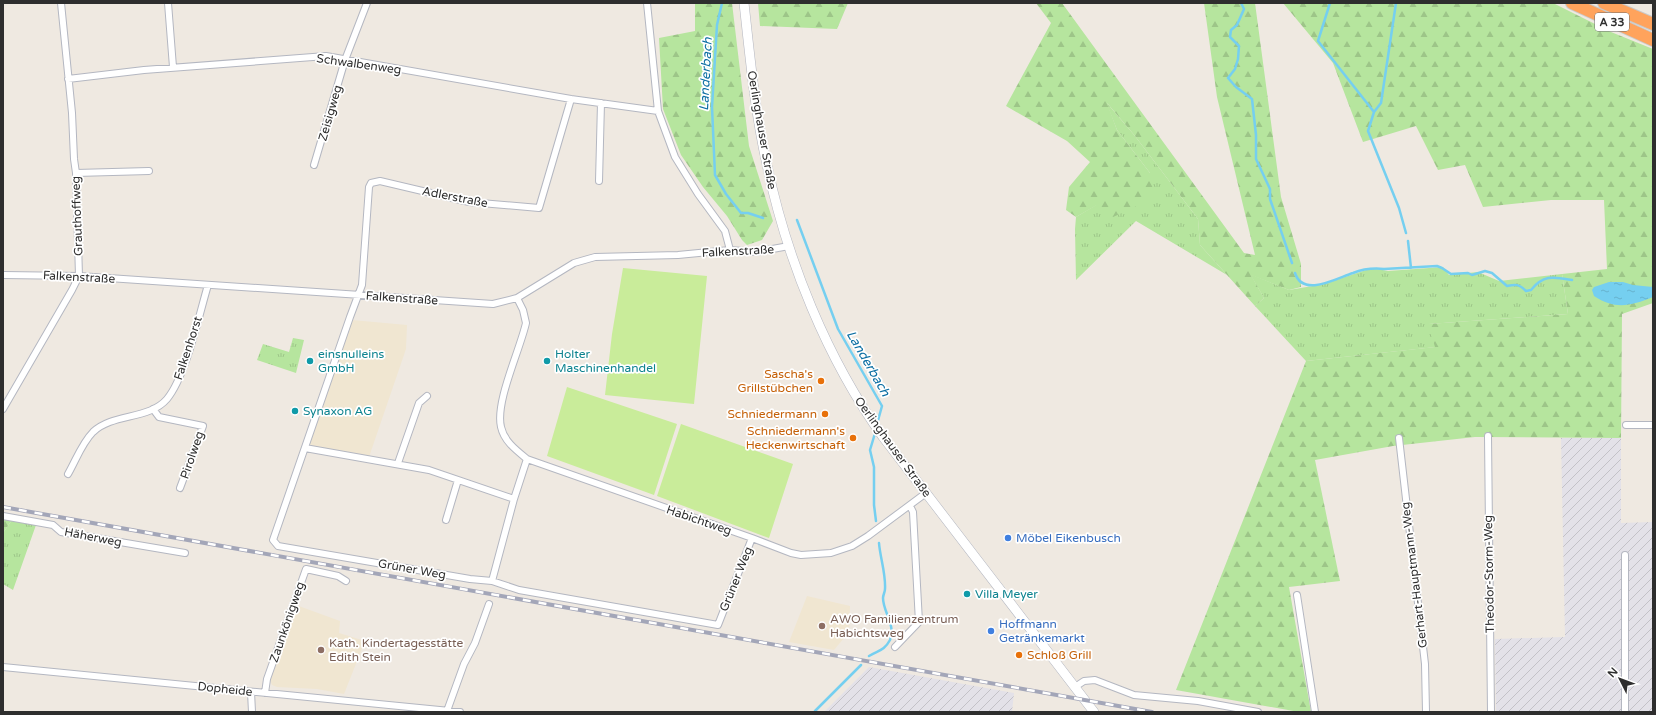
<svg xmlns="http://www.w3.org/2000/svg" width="1656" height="715" font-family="'Varela Round',sans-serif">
	<defs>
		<pattern id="industrial-furrows" width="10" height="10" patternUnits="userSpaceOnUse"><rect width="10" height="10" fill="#e3e1e8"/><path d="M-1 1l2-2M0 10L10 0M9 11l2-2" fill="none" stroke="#c3c1c7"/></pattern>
		<pattern id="grass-tufts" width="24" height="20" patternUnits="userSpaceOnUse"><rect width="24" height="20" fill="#b6e59e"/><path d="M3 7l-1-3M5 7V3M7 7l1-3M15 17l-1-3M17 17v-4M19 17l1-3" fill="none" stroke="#9dc588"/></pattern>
		<pattern id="forest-firs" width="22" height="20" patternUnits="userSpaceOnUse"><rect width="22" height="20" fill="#b6e59e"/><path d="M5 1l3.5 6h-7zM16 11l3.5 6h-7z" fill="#9dc588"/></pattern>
		<pattern id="water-ripples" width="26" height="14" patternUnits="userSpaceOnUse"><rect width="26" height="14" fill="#75cff0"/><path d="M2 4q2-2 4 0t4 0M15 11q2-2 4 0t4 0" fill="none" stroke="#66b2ce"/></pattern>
	</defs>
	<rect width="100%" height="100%" fill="#efe9e1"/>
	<path fill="url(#industrial-furrows)" d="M1561 438H1621V523L1653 522V712H1496L1495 639 1565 637Z
		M869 667 1014 693 1012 712H824Z"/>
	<path fill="#f0e6d1" d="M352 320 407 325 406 349 369 457 311 446 309 443Z
		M807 596 850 606 849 632 834 650 789 642Z
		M296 605 340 621 339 633 365 641 344 694 317 689 277 687 272 685 270 680Z"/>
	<path fill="url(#grass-tufts)" d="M1106 102 1135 136 1198 219 1200 245 1227 275 1136 221 1076 280 1075 229 1076 217 1150 173 1117 130Z
		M1443 267 1449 275 1478 272 1499 281 1562 274 1568 314 1429 324 1436 347 1306 361 1255 306 1264 298 1250 274 1289 290 1324 284 1372 268 1388 271Z
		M293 338 304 340 296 373 257 360 263 344 289 352Z
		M12 520 36 525 13 590 3 584V533Z"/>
	<path fill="url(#forest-firs)" d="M695 3H732L749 146 773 221 762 240 747 245 742 240 727 216 703 187 681 155 663 109 659 38 695 31Z
		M758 3H848L837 29 760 26Z
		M1036 3H1062L1244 253 1255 255 1217 97 1204 3H1255L1281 197 1301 264V287L1289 290 1251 275 1264 298 1255 306 1200 245 1198 219 1135 136 1107 103 1117 130 1150 173 1154 192 1143 203 1111 218 1097 205 1076 217 1066 210 1069 187 1090 162 1067 141 1006 106 1051 23Z
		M1283 3H1553L1611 32 1653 49V303L1622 314 1621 438 1475 437 1393 446 1315 460 1340 581 1289 587 1311 712H1299L1176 690 1306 361 1435 347 1428 324 1568 314 1562 274 1607 269 1604 200H1551L1483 207 1465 165 1438 170 1416 126 1363 142 1333 63Z
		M3 519 12 520 3 533Z"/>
	<path fill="#c9ec9a" d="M623 268 707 276 694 404 605 395 612 334Z
		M567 387 677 424 654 495 547 456Z
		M681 424 793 464 769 538 657 496Z"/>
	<path fill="url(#water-ripples)" d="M1609 282H1623L1633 285 1653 287V297C1631 306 1615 310 1594 296L1592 290 1594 287Z"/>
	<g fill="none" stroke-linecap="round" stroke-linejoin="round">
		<path stroke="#75cff0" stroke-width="2.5" d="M722 3 717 25 712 107 715 175 726 194 741 213H748L763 218
			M1241 3 1244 9 1237 25 1231 30 1230 37 1239 46 1238 59 1235 69 1228 78 1236 87 1252 99 1256 135V159L1270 189V199L1292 263
			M1330 3 1318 41 1374 112 1368 131 1399 208 1406 233
			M1374 112 1381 103 1396 3
			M797 220 838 329 882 406 877 424
			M1408 241 1411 268
			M1295 273C1303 298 1337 278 1353 273 1363 269 1374 268 1384 269L1437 266 1442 268 1451 274 1468 273 1472 275 1485 271 1492 273 1507 286C1516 284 1519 284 1526 291L1531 290C1544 274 1554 277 1572 280
			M876 430 870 450 874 467V505L876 521
			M869 656C879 650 884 651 890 640 896 625 883 612 883 598 883 595 885 592 885 589 886 574 880 557 879 543
			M815 711 861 665"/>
		<g stroke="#b4b7c1" stroke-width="8">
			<path id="minor" d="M168 3 173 67
				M647 3 658 111 675 157 698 194 725 231 730 250
				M68 79 144 70 326 56 571 99 658 111
				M571 99 539 208 469 202 380 181 371 183 369 187 362 285 350 317 273 540 278 546 470 579 492 581 519 590 718 625 752 538
				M314 165 345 60 367 3
				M76 173 149 171
				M599 181 601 103
				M3 275 79 276 493 304 517 298 574 263 595 257 678 255 730 250 756 252 789 246
				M517 298 523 310 526 323C520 350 495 402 501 427 504 441 516 450 527 459L752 538 791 553 801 555 831 553 852 546 868 536 926 493
				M3 409 72 290 79 276 76 173 74 159 72 113 61 3
				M153 409 159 417 203 426 180 488
				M1626 425H1653
				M1488 436 1491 712
				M1399 438 1425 664 1426 712
				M305 448 429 470 514 499
				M398 463 419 403 427 396
				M68 474C76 460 82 443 93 432 113 413 149 420 167 399 186 376 199 315 208 285
				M3 516 53 525 61 532 185 553
				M446 520 458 480
				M492 581 514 499 527 459
				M1297 595 1315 712
				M895 647 919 622 913 512 910 506
				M3 667 460 712
				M1075 687 1084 681 1095 680 1134 695 1198 701 1258 712
				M251 692 252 712
				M265 693 267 679 306 569 338 576 346 581
				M447 711 464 664 475 643 489 604
				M1625 712V555"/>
		</g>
		<g stroke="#b4b7c1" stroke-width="10">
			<path id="secondary" d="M744 3C750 57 755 112 767 165 787 260 827 359 883 437L1094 712"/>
		</g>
		<g stroke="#c9c9c9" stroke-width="14">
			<path id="motorway" d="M1572 3 1653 40
				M1604 3 1653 24"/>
		</g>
		<use href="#minor" stroke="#fff" stroke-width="6"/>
		<use href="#secondary" stroke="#fff" stroke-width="9"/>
		<use href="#motorway" stroke="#ffa35c" stroke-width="12"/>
		<g stroke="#a3a6b8" stroke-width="4">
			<path id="rail" d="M3 507 1152 712"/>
		</g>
		<use href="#rail" stroke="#fff" stroke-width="2.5" stroke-dasharray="8" stroke-linecap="butt"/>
	</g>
	<g fill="#0f9aa8" stroke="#fff" stroke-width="1.5">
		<circle cx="310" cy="361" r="4"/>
		<circle cx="547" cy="361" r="4"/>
		<circle cx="295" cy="411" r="4"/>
		<circle cx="967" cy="594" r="4"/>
	</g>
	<g fill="#e8710a" stroke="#fff" stroke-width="1.5">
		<circle cx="821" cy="381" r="4"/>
		<circle cx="825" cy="414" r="4"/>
		<circle cx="853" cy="438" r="4"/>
		<circle cx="1019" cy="655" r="4"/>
	</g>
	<g fill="#3f7fe0" stroke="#fff" stroke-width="1.5">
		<circle cx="1008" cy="538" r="4"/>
		<circle cx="991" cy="631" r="4"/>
	</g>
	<g fill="#8d6e63" stroke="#fff" stroke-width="1.5">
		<circle cx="822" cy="626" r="4"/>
		<circle cx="321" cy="650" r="4"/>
	</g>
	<g text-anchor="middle" stroke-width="3.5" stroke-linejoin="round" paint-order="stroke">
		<rect fill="#fff" stroke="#6d6d6d" stroke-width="1" x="1595" y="13" width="34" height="18" rx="3"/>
		<g font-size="11" font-weight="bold" fill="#2e2e2e">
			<text x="1612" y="26">A 33</text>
		</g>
		<g font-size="12" fill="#2e2e2e" stroke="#fff">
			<text transform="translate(359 64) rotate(8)" y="4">Schwalbenweg</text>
			<text transform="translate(330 113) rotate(-74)" y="4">Zeisigweg</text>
			<text transform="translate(762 130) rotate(80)" y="4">Oerlinghauser Straße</text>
			<text transform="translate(455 197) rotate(11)" y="4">Adlerstraße</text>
			<text transform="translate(77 216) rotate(-92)" y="4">Grauthoffweg</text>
			<text transform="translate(738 251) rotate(-3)" y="4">Falkenstraße</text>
			<text transform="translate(79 277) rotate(3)" y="4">Falkenstraße</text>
			<text transform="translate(402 298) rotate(4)" y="4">Falkenstraße</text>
			<text transform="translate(188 348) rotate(-72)" y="4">Falkenhorst</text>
			<text transform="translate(893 447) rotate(54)" y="4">Oerlinghauser Straße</text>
			<text transform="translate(192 455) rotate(-71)" y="4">Pirolweg</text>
			<text transform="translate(699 520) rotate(19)" y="4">Habichtweg</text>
			<text transform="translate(93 537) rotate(11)" y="4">Häherweg</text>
			<text transform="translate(412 569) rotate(10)" y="4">Grüner Weg</text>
			<text transform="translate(1489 574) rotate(-91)" y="4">Theodor-Storm-Weg</text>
			<text transform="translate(1414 575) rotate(-97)" y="4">Gerhart-Hauptmann-Weg</text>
			<text transform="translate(736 579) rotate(-68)" y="4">Grüner Weg</text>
			<text transform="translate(287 622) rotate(-71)" y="4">Zaunkönigweg</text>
			<text transform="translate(225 689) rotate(6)" y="4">Dopheide</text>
		</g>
		<g font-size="12" fill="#0d838f" stroke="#fff" text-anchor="start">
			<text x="318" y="358">einsnulleins<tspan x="318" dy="14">GmbH</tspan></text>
			<text x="555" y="358">Holter<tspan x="555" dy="14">Maschinenhandel</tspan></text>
			<text x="303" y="415">Synaxon AG</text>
			<text x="975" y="598">Villa Meyer</text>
		</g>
		<g font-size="12" fill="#c56008" stroke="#fff" text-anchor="end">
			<text x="813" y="378">Sascha's<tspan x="813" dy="14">Grillstübchen</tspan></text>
			<text x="817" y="418">Schniedermann</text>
			<text x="845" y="435">Schniedermann's<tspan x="845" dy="14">Heckenwirtschaft</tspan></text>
			<text x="1027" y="659" text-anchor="start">Schloß Grill</text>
		</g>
		<g font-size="12" fill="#366cbe" stroke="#fff" text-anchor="start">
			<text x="1016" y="542">Möbel Eikenbusch</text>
			<text x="999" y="628">Hoffmann<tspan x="999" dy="14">Getränkemarkt</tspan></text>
		</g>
		<g font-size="12" fill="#785e54" stroke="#fff" text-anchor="start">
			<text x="830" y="623">AWO Familienzentrum<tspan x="830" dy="14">Habichtsweg</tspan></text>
			<text x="329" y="647">Kath. Kindertagesstätte<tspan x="329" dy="14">Edith Stein</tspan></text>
		</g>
		<g font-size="13" font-style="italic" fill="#0d6fa3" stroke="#fff">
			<text transform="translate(705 74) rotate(-87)" y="5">Landerbach</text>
			<text transform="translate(869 363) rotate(60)" y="5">Landerbach</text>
		</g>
	</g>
	<rect width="1656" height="715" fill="none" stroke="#2e2e2e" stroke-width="8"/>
	<g transform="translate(1620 679) rotate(312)" stroke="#ffffff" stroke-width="3" paint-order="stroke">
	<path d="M0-3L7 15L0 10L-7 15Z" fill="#2e2e2e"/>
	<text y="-6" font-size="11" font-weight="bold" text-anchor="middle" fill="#2e2e2e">N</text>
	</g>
</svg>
